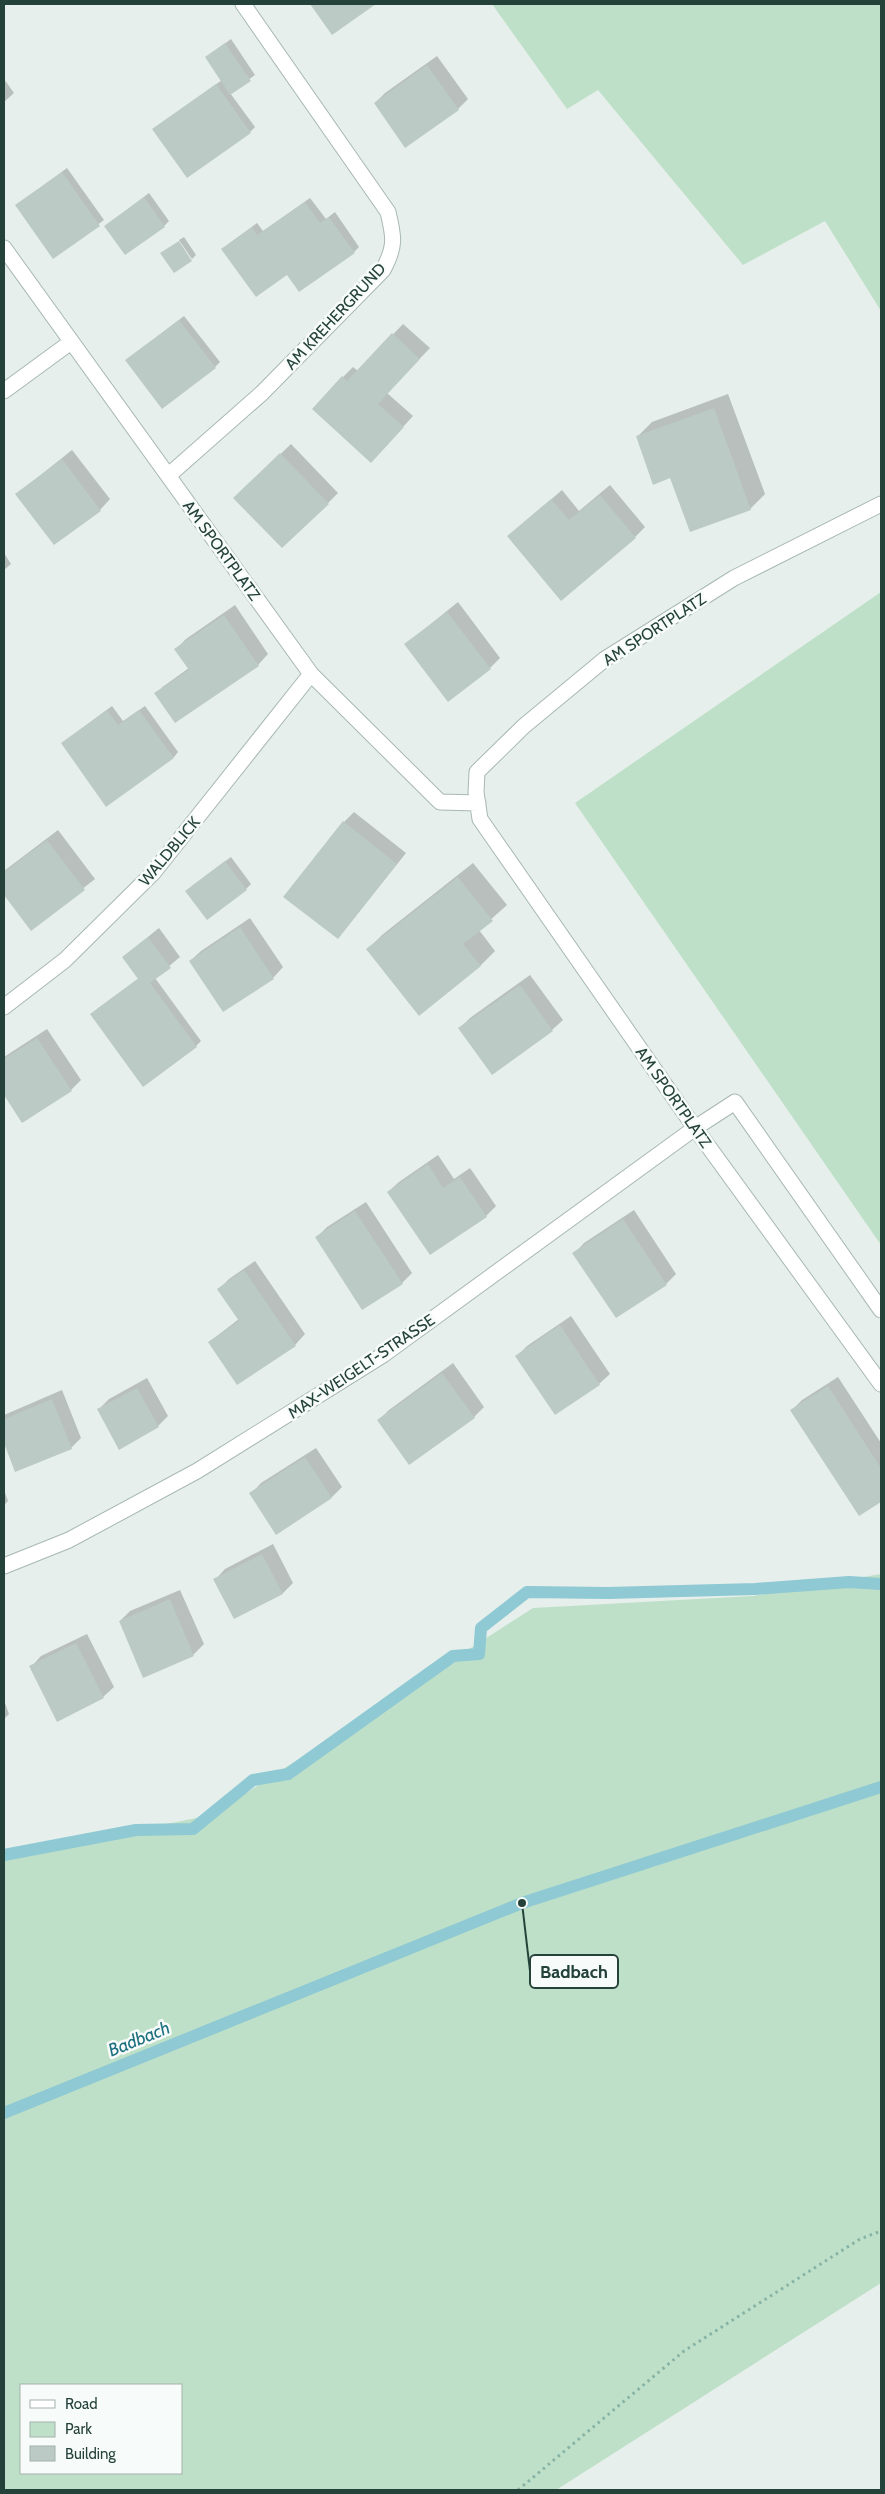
<svg xmlns="http://www.w3.org/2000/svg" width="885" height="2494" font-family="Cabin,sans-serif">
	<rect width="100%" height="100%" fill="#e6efeb"/>
	<path fill="#bfe0c8" fill-rule="evenodd" d="M492 4H881V311L825 221 743 265 598 90 567 109Z
		M881 592V1245L575 803Z
		M881 1574V2283L556 2490H4V1856L212 1815 533 1608 753 1596ZM21 2385H181V2473H21Z"/>
	<path fill="#0003" d="M312 4H374L333 33Z
		M231 39 255 75 230 93 255 127 250 132 154 129 222 80 207 57Z
		M437 56 468 99 458 109 375 103 385 93Z
		M4 79 14 93 4 102Z
		M67 168 104 220 54 257 17 205Z
		M149 193 169 221 164 226H106Z
		M310 198 326 219 335 212 359 247 354 252 287 274 222 249 257 223 263 231Z
		M184 237 196 255 192 259 179 240Z
		M184 316 220 362 215 367 132 356Z
		M403 324 430 348 387 393 413 416 381 451 343 377 353 367 358 371Z
		M728 394 765 494 750 509 671 477 637 437 652 422Z
		M291 444 338 493 328 503 245 488Z
		M72 450 110 499 100 510 17 494Z
		M610 485 645 527 635 537 509 536 562 490 579 511Z
		M4 553 11 564 4 570Z
		M458 602 500 658 490 668 406 644Z
		M235 605 268 654 258 665 161 688 189 668 176 649 186 639Z
		M112 706 123 721 145 706 178 752 174 757 62 743Z
		M354 812 406 853 338 938 344 822Z
		M58 830 95 879 31 929 4 893V871Z
		M231 857 251 884 246 889 192 886Z
		M473 863 507 905 479 930 495 951 481 965 419 1014 368 949 382 935Z
		M250 918 283 967 273 978 223 1010 190 961 201 951Z
		M159 928 180 957 155 978 201 1041 196 1046 97 1009 139 978 123 957Z
		M530 975 563 1020 552 1030 460 1028 470 1018Z
		M47 1029 81 1080 71 1090 23 1122 4 1092V1057Z
		M438 1155 454 1179 470 1168 496 1206 486 1216 388 1192 399 1182Z
		M366 1202 412 1273 402 1283 317 1237 327 1227Z
		M634 1210 676 1274 666 1284 574 1254 584 1243Z
		M255 1261 305 1334 295 1345 209 1342 239 1319 218 1290 229 1279Z
		M571 1316 610 1374 599 1384 556 1413 517 1356 527 1346Z
		M453 1363 484 1407 474 1417 379 1420 389 1410Z
		M838 1377 881 1443V1500L859 1515 791 1411 802 1400Z
		M147 1378 168 1416 158 1426 98 1410 109 1399Z
		M62 1390 81 1438 71 1448 16 1470 4 1440V1415Z
		M316 1448 342 1487 332 1497 276 1533 251 1494 261 1483Z
		M4 1490 8 1501 4 1505Z
		M273 1544 293 1583 283 1593 234 1618 215 1580 225 1569Z
		M180 1590 204 1644 194 1654 144 1677 120 1621 130 1611Z
		M87 1634 114 1687 103 1697 31 1667 41 1656Z
		M4 1700 9 1714 4 1719Z"/>
	<g fill="none" stroke-linecap="round" stroke-linejoin="round">
		<path stroke="#8ec9d4" stroke-width="12" d="M4 1855 136 1830 193 1829 253 1780 288 1774 453 1656 479 1654 481 1628 527 1592 608 1593 755 1589 849 1582 881 1584
			M4 2113 522 1903 881 1787"/>
	</g>
	<path fill="#bbcac4" d="M310 4H376L332 35Z
		M225 43 251 81 230 95 205 57Z
		M427 65 459 110 405 148 374 103Z
		M216 84 251 133 187 178 152 129Z
		M62 172 100 226 53 259 15 205Z
		M144 197 165 227 125 255 104 226Z
		M305 202 320 223 329 217 355 253 299 292 287 275 256 297 221 249 252 227 257 235Z
		M179 241 192 261 174 273 160 253Z
		M179 320 216 368 162 409 125 360Z
		M392 333 420 359 378 404 404 427 371 463 312 409 342 376 347 381Z
		M714 408 751 510 690 532 670 478 653 485 636 436Z
		M280 453 329 504 282 548 233 498Z
		M62 459 101 511 54 545 15 494Z
		M600 495 636 538 561 601 507 536 551 499 569 520Z
		M447 612 491 669 448 702 404 644Z
		M224 615 259 666 175 723 154 693 189 670 174 649Z
		M107 710 118 725 139 710 174 758 106 807 61 743Z
		M343 821 397 864 338 939 283 897Z
		M47 840 85 890 31 931 4 895V872Z
		M225 861 247 890 207 920 185 891Z
		M458 877 493 921 463 944 481 966 419 1016 366 949Z
		M240 927 274 979 223 1012 189 961Z
		M148 937 171 968 150 983 197 1047 143 1087 90 1014 138 979 122 957Z
		M520 985 553 1031 492 1075 458 1028Z
		M37 1038 72 1091 22 1123 4 1095V1059Z
		M428 1164 443 1188 460 1177 487 1217 430 1255 387 1192Z
		M355 1211 403 1284 362 1310 315 1237Z
		M623 1219 667 1285 616 1318 572 1253Z
		M244 1270 296 1346 237 1385 208 1342 239 1321 217 1289Z
		M560 1325 600 1385 555 1415 515 1356Z
		M442 1373 475 1418 409 1465 377 1420Z
		M828 1386 881 1468V1502L859 1516 790 1410Z
		M137 1388 159 1427 119 1450 97 1409Z
		M52 1399 72 1449 15 1472 4 1443V1419Z
		M305 1457 332 1498 276 1535 249 1493Z
		M262 1554 283 1594 234 1619 213 1579Z
		M170 1599 194 1656 143 1678 119 1621Z
		M76 1643 104 1698 57 1722 29 1666Z"/>
	<g fill="none" stroke-linecap="round" stroke-linejoin="round">
		<g stroke="#a8b8b2" stroke-width="17">
			<path id="lane" d="M695 1128 735 1102 881 1310"/>
		</g>
		<g stroke="#a8b8b2" stroke-width="17">
			<path id="street" d="M4 248 311 674 440 802 478 803
				M4 391 71 342
				M169 475 262 393 383 270C396 246 394 237 388 212L243 4
				M881 504 734 578 605 659 524 726 477 772 476 792 480 819 695 1128 881 1384
				M4 1007 65 960 153 873 311 674
				M4 1566 69 1540 197 1471 383 1355 695 1128"/>
		</g>
		<path stroke="#86b3a5" stroke-width="3" stroke-dasharray="2.5 4" stroke-linecap="butt" d="M518 2490 684 2351 860 2239 881 2231"/>
		<use href="#lane" stroke="#fff" stroke-width="15"/>
		<use href="#street" stroke="#fff" stroke-width="15"/>
	</g>
	<g text-anchor="middle" stroke-width="5" stroke-linejoin="round" paint-order="stroke">
		<g font-size="16" fill="#24423a" stroke="#f7fbf9">
			<text transform="translate(335 316) rotate(-47)" y="6">AM KREHERGRUND</text>
			<text transform="translate(222 550) rotate(54)" y="6">AM SPORTPLATZ</text>
			<text transform="translate(654 629) rotate(-33)" y="6">AM SPORTPLATZ</text>
			<text transform="translate(169 851) rotate(-50)" y="6">WALDBLICK</text>
			<text transform="translate(674 1097) rotate(55)" y="6">AM SPORTPLATZ</text>
			<text transform="translate(361 1366) rotate(-34)" y="6">MAX-WEIGELT-STRASSE</text>
		</g>
		<g font-size="18" font-style="italic" fill="#1c6f80" stroke="#f7fbf9">
			<text transform="translate(139 2039) rotate(-22)" y="6">Badbach</text>
		</g>
	</g>
	<path fill="none" stroke="#24423a" stroke-width="2" d="M522 1903L530 1971"/>
	<circle fill="#24423a" stroke="#f7fbf9" stroke-width="2" cx="522" cy="1903" r="5"/>
	<rect fill="#f7fbf9" stroke="#24423a" stroke-width="2" x="530" y="1955" width="88" height="33" rx="5"/>
	<g font-size="18" text-anchor="middle" font-weight="bold" fill="#24423a">
		<text x="574" y="1978">Badbach</text>
	</g>
	<rect width="885" height="2494" fill="none" stroke="#24423a" stroke-width="10"/>
	<rect x="20" y="2384" width="162" height="90" fill="#f7fbf9" stroke="#a3b1ad"/>
	<rect x="30" y="2400" width="25" height="8" fill="#ffffff" stroke="#a3b1ad"/>
	<text x="65" y="2409" font-size="15" fill="#24423a">Road</text>
	<rect x="30" y="2422" width="25" height="15" fill="#bfe0c8" stroke="#a3b1ad"/>
	<text x="65" y="2434" font-size="15" fill="#24423a">Park</text>
	<rect x="30" y="2446" width="25" height="15" fill="#bbcac4" stroke="#a3b1ad"/>
	<text x="65" y="2459" font-size="15" fill="#24423a">Building</text>
</svg>
